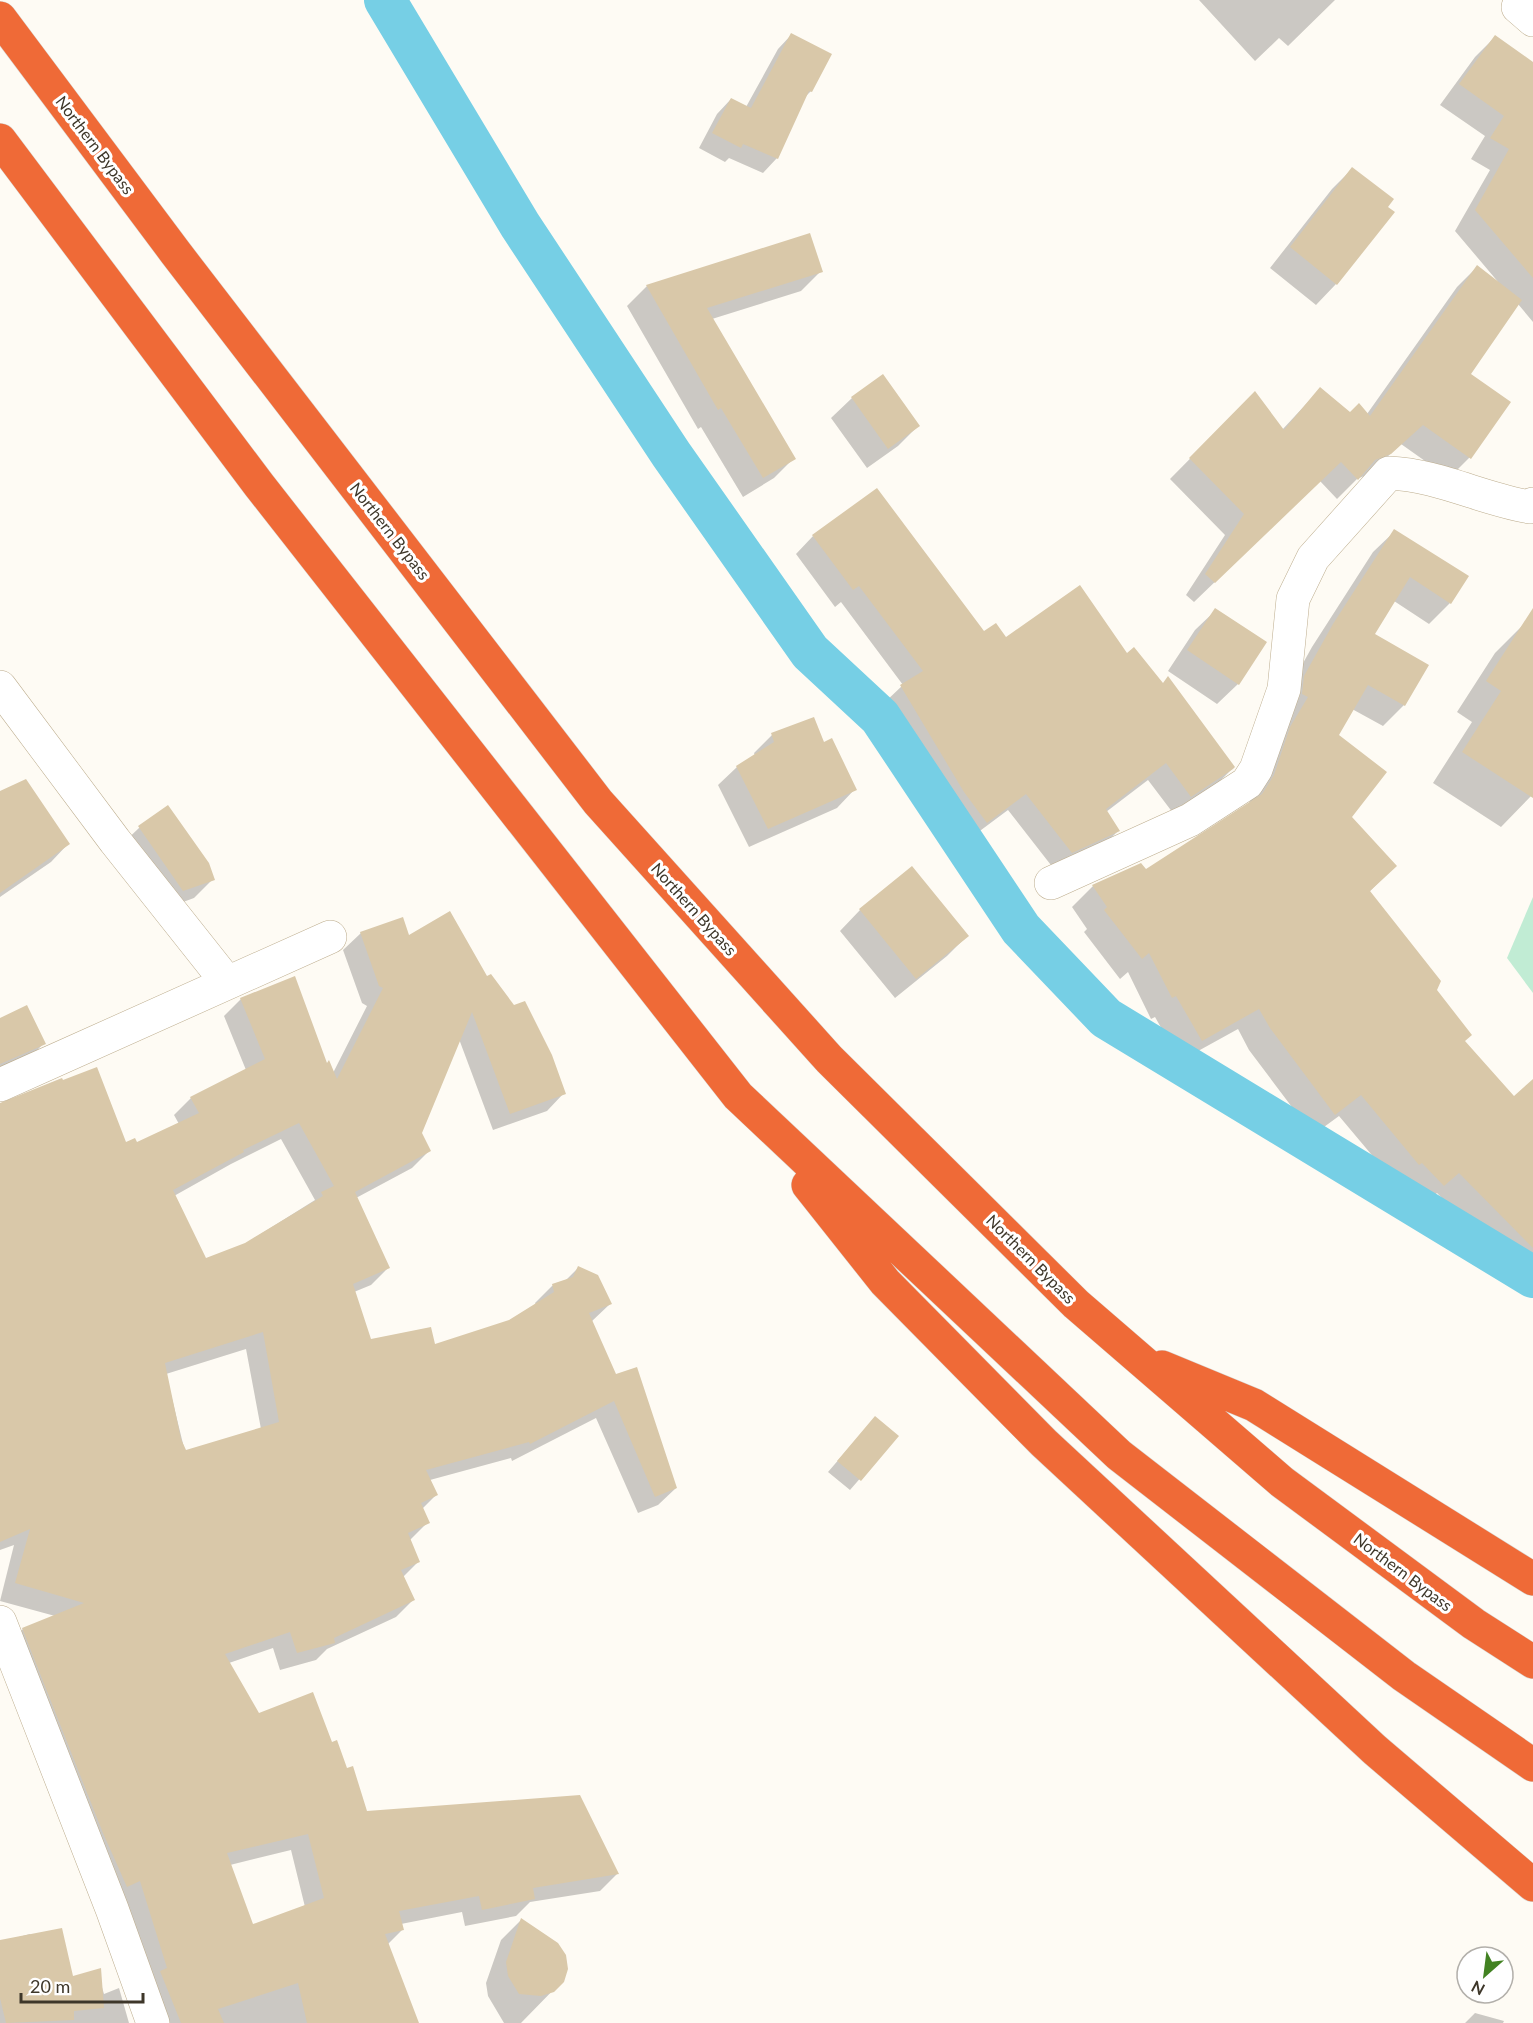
<svg xmlns="http://www.w3.org/2000/svg" width="1533" height="2023" font-family="Lato,sans-serif">
	<rect width="100%" height="100%" fill="#fefbf4"/>
	<path fill="#c1ecd4" d="M1533 897V993L1507 958Z"/>
	<path fill="#0003" fill-rule="evenodd" d="M1199 0H1335L1288 46 1279 38 1255 61Z
		M792 34 811 91 805 97 777 158 763 173 729 158 725 162 699 148 717 114 731 99 746 107 778 49Z
		M1495 37 1533 70V322L1518 304 1469 374 1509 402 1469 458 1449 478 1401 444 1369 474 1357 479 1337 499 1320 481 1194 602 1186 595 1225 535 1170 479 1255 393 1282 430 1320 389 1350 414H1367L1457 287 1477 267 1499 283 1455 231 1490 170 1471 159 1485 136 1440 105 1475 57Z
		M1352 169 1336 284 1316 305 1270 268 1332 189Z
		M821 271 801 291 712 319 794 458 774 478 743 497 701 427 698 429 627 306 647 286Z
		M852 398 918 426 898 446 867 468 831 418Z
		M1395 531 1450 603 1429 624 1394 601 1373 634 1404 705 1383 726 1352 709 1337 736 1351 817 1395 866 1369 892 1435 991 1463 1041 1514 1098 1533 1108V1262L1519 1276 1437 1193 1422 1206 1400 1183 1397 1185 1339 1116 1313 1135 1249 1050 1238 1029 1180 1061 1155 1017 1151 1019 1128 972 1120 979 1084 932 1087 929 1072 907 1093 886 1141 865 1145 872 1249 804 1283 699 1312 647 1373 552Z
		M813 536 983 634 1127 655 1232 769 1214 787 1173 813 1148 780 1106 812 1118 831 1101 848 1054 869 1008 810 969 839 947 809 884 703 903 685 841 602 835 607 796 554Z
		M1216 610 1265 643 1238 684 1217 704 1168 671 1195 630Z
		M1525 623 1533 627V794L1501 827 1433 783 1472 722 1457 712 1495 653Z
		M772 735 823 744 855 789 837 808 749 847 718 785 737 767 755 756 754 753Z
		M0 793 68 844 51 862 0 897Z
		M168 807 213 879 194 898 164 909 120 846 139 828Z
		M912 868 967 936 947 956 895 998 840 931 860 910Z
		M361 933 408 937 487 978 564 1093 547 1111 493 1130 459 1039 420 1133 429 1151 412 1168 356 1198 388 1268 371 1285 354 1292 370 1341 434 1346 509 1322 536 1305 535 1303 552 1286 565 1281 578 1268 610 1304 591 1322 615 1376 676 1488 658 1505 638 1513 596 1418 512 1461 511 1458 430 1480 436 1495 422 1509 428 1522 409 1541 418 1562 402 1578 413 1600 396 1617 327 1649 316 1660 280 1670 273 1648 229 1663 258 1714 331 1744 366 1813 617 1874 600 1891 530 1902 516 1916 465 1926 462 1912 401 1924 402 1930 387 1945 417 2023H162L6 1647 23 1629 55 1616 0 1601 14 1545 0 1550V1116L125 1144H136L179 1124 174 1115 191 1098 246 1070 224 1016 241 999 326 1065 333 1073 367 1006 362 1003 343 950ZM281 1139 315 1200 245 1244 205 1260 174 1196 231 1164ZM246 1349 261 1429 185 1452 166 1374ZM291 1850 305 1907 252 1926 230 1865Z
		M0 1020 44 1043 24 1064 0 1075Z
		M866 1428 897 1436 850 1490 828 1472Z
		M521 1920 562 1981 521 2023H504L488 1996 486 1983 501 1940Z
		M30 1934 72 1978 97 1971 104 1994 119 1988 129 2023H0V1942Z
		M1475 2013 1504 2021 1503 2023H1465Z"/>
	<g fill="none" stroke-linecap="round" stroke-linejoin="round">
		<path stroke="#76cfe5" stroke-width="42" d="M385 0 520 225 671 454 810 652 880 717 1021 929 1106 1018 1533 1277"/>
	</g>
	<path fill="#d9c8a9" fill-rule="evenodd" d="M791 33 832 54 812 92 809 91 778 159 743 144 741 148 712 133 731 98 751 108Z
		M1495 35 1533 62V278L1475 210 1509 149 1490 138 1504 116 1459 84Z
		M1352 167 1394 199 1388 207 1395 212 1337 285 1290 247Z
		M810 233 823 272 707 308 796 459 763 478 721 408 718 410 646 285Z
		M1477 265 1522 300 1471 374 1511 402 1471 459 1423 425 1391 454 1375 460 1358 480 1341 462 1215 583 1205 574 1244 514 1189 458 1255 391 1284 430 1320 387 1350 412 1359 403 1370 416Z
		M883 374 920 426 888 449 851 397Z
		M877 488 984 631 996 623 1006 637 1080 585 1127 653 1134 647 1163 683 1168 676 1235 767 1233 769 1191 797 1166 763 1106 809 1120 831 1072 853 1026 794 987 823 964 792 900 685 923 671 859 586 853 590 812 535Z
		M1394 529 1469 576 1451 604 1410 577 1375 634 1429 665 1405 706 1368 685 1339 735 1387 772 1352 817 1397 866 1370 891 1441 981 1437 990 1472 1035 1465 1041 1514 1096 1533 1079V1248L1459 1173 1444 1186 1422 1163 1419 1165 1361 1095 1335 1115 1270 1028 1259 1009 1202 1041 1176 996 1172 998 1149 953 1142 959 1104 910 1107 907 1092 885 1141 863 1146 869 1262 794 1274 775 1290 727 1308 697 1302 694 1304 676 1333 624Z
		M1215 608 1267 642 1239 685 1187 650Z
		M1533 608V798L1462 752 1501 691 1486 681Z
		M814 717 824 742 832 738 857 790 768 829 736 766 774 742 771 733Z
		M26 779 70 844 0 893V791Z
		M168 805 209 863 215 880 183 891 138 826Z
		M912 866 969 936 916 979 859 909Z
		M450 911 487 976 491 974 514 1005 525 1001 552 1055 566 1094 510 1114 472 1012 422 1133 431 1151 355 1192 390 1268 353 1284 371 1339 431 1327 435 1344 509 1320 554 1292 552 1284 573 1277 578 1266 598 1275 612 1304 589 1313 616 1374 637 1367 677 1488 655 1497 614 1401 530 1444 529 1442 426 1470 438 1495 421 1503 430 1523 408 1533 420 1562 401 1570 415 1600 334 1638 335 1643 297 1653 290 1632 225 1654 259 1713 313 1692 332 1742 337 1740 347 1768 353 1766 367 1811 580 1795 619 1874 533 1888 535 1899 482 1910 479 1896 399 1911 404 1930 385 1934 419 2023H307L298 1983 218 2009 224 2023H181L160 1971 167 1968 140 1881 127 1887 103 1833 22 1628 84 1603 15 1583 30 1529 0 1542V1103L62 1078 63 1080 97 1067 126 1142 135 1138 137 1142 199 1113 190 1097 265 1059 240 998 295 976 327 1063 329 1060 337 1079 383 988 379 986 360 932 403 917 409 935ZM299 1123 334 1186 321 1192 323 1196 245 1243 206 1258 173 1190 244 1152 243 1150ZM263 1332 279 1422 186 1450 181 1439 165 1363ZM308 1834 324 1898 253 1924 227 1853Z
		M27 1005 46 1044 0 1064V1018Z
		M875 1416 899 1436 861 1481 837 1461Z
		M521 1918 558 1943 566 1955 568 1969 564 1982 554 1992 541 1996 519 1994 508 1976 506 1962Z
		M62 1928 73 1976 101 1968 104 2008 74 2011V2020L6 2023 0 1998V1940Z"/>
	<g fill="none" stroke-linecap="round" stroke-linejoin="round">
		<g stroke="#bdad8e" stroke-width="34">
			<path id="minor" d="M1524 0 1518 7 1533 20
				M0 687 115 841 226 981
				M1051 883 1190 820 1247 783 1256 769 1284 689 1293 599 1313 558 1389 473C1438 475 1482 499 1530 507L1533 504
				M0 1085 330 937
				M0 1622 112 1909 153 2023"/>
		</g>
		<g stroke="#d8d7d4" stroke-width="34">
			<path id="highway" d="M0 18 175 252 598 802 829 1059 1076 1304 1282 1482 1474 1624 1533 1662
				M0 140 259 485 738 1096 1119 1455 1404 1676 1533 1765
				M808 1185 885 1282 1044 1443 1375 1750 1533 1885
				M1162 1367 1254 1405 1533 1579"/>
		</g>
		<use href="#minor" stroke="#fff" stroke-width="33"/>
		<use href="#highway" stroke="#ef6a37" stroke-width="33"/>
	</g>
	<g text-anchor="middle" stroke-width="6" stroke-linejoin="round" paint-order="stroke">
		<g font-size="16" fill="#3e372a" stroke="#fff">
			<text transform="translate(95 145) rotate(53)" y="6">Northern Bypass</text>
			<text transform="translate(390 531) rotate(52)" y="6">Northern Bypass</text>
			<text transform="translate(694 909) rotate(48)" y="6">Northern Bypass</text>
			<text transform="translate(1031 1259) rotate(45)" y="6">Northern Bypass</text>
			<text transform="translate(1403 1572) rotate(37)" y="6">Northern Bypass</text>
		</g>
	</g>
	<g transform="translate(1485 1975) rotate(208)"><circle r="28" fill="#ffffff" stroke="#b2afaa" stroke-width="1.5"/>
	<path d="M0-4.5L10 22L0 15L-10 22Z" fill="#428222"/>
	<text y="-9" font-size="16" font-weight="bold" text-anchor="middle" fill="#3e372a">N</text>
	</g>
	<path d="M21 1993v9h122v-9" fill="none" stroke="#3e372a" stroke-width="3"/>
	<text x="30" y="1993" font-size="18" fill="#3e372a" stroke="#ffffff" stroke-width="4.5" paint-order="stroke">20 m</text>
</svg>
